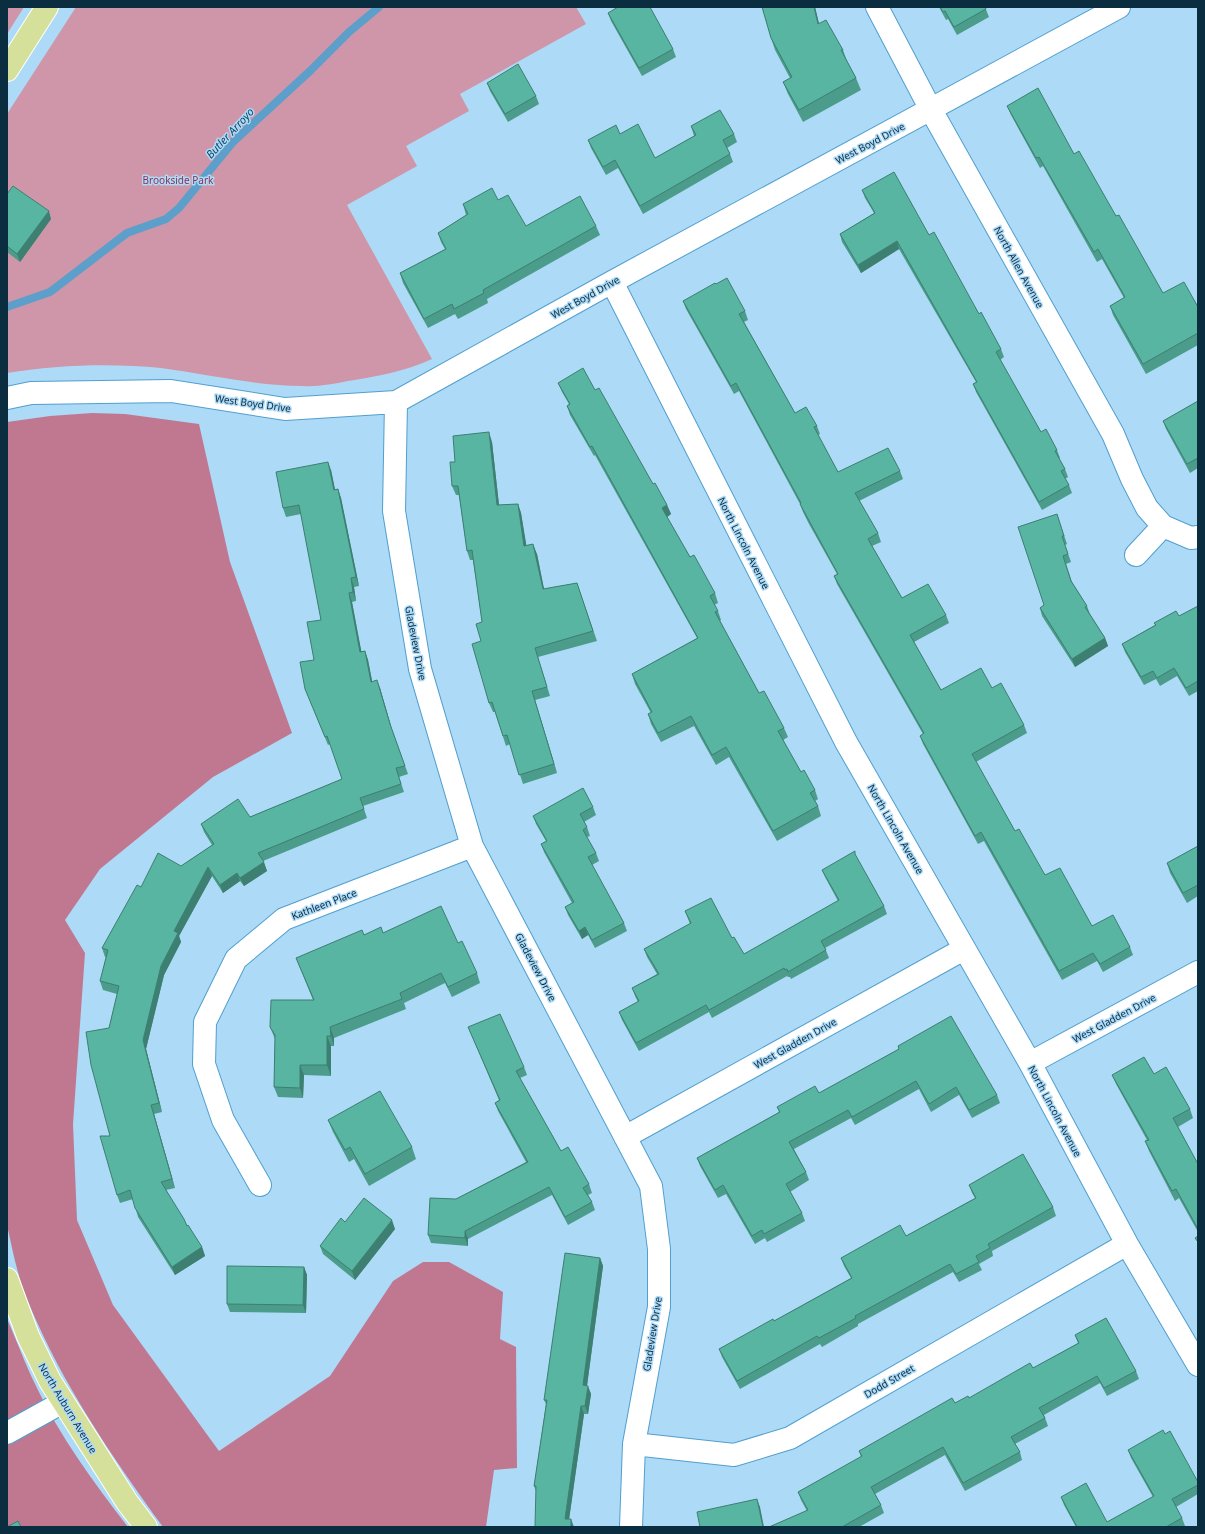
<svg xmlns="http://www.w3.org/2000/svg" width="1205" height="1534" font-family="'Noto Sans',sans-serif">
	<rect width="100%" height="100%" fill="#addaf7"/>
	<path fill="#ce96a8" d="M7 7H24L7 34Z
		M76 7H576L586 24 460 94 469 111 406 146 417 166 347 205 432 359C403 372 379 376 348 381 333 384 318 387 303 386 255 386 208 374 161 368 111 363 56 365 7 373V114Z"/>
	<path fill="#c07891" d="M92 413 125 414 199 424 230 562 292 733 213 777 100 869 65 920 85 953 73 1124 77 1220 113 1305 219 1451 330 1376 393 1281 423 1262H449L503 1292 500 1339 516 1347 517 1468 494 1470 486 1527H163C112 1457 63 1385 29 1304 18 1279 13 1252 7 1225V422L50 416Z
		M7 1319C17 1341 25 1364 36 1386 60 1437 94 1483 128 1527H7Z"/>
	<g fill="none" stroke-linecap="round" stroke-linejoin="round">
		<path stroke="#5b9fca" stroke-width="8" d="M7 307 50 292 127 233 166 219 179 208 233 142 310 71 349 32 379 7"/>
		<g stroke="#519fce" stroke-width="24">
			<path id="minor" d="M877 7 931 110 1113 434 1132 479 1147 508 1163 526 1191 538 1198 537
				M612 282 846 742 1030 1063 1127 1244 1198 1365
				M7 398 31 393 171 391 285 409 396 402 612 282 1119 7
				M396 402 394 511 420 669 472 846 651 1186 659 1249V1307L634 1444 631 1527
				M1136 555 1163 526
				M1030 1063 1198 972
				M625 1137 964 949
				M260 1185 223 1120 204 1064 205 1022 236 959 284 919 472 846
				M7 1433 63 1402
				M634 1444 734 1455 790 1438 1127 1244"/>
		</g>
		<g stroke="#fff" stroke-width="24">
			<path id="major" d="M7 70 47 7
				M7 1279 28 1336 50 1381 127 1502 146 1527"/>
		</g>
		<use href="#minor" stroke="#fff" stroke-width="22"/>
		<use href="#major" stroke="#d5e19b" stroke-width="22"/>
	</g>
	<path fill="#4b9c8a" d="M762 7H815L819 24 843 50 847 61 856 78 861 90 803 122 788 94 783 82 790 78 775 50 771 38Z
		M939 7H985L989 17 957 35 948 19 946 20Z
		M608 13 673 49 676 57 642 76 611 21Z
		M487 83 536 96 539 104 508 122 490 91Z
		M1007 106 1074 154 1116 216 1163 293 1198 307V345L1146 374 1113 315 1110 306 1124 298 1102 259 1097 262 1043 166 1040 168 1011 115Z
		M691 126 734 134 737 142 727 148 730 154 733 162 643 214 618 168 606 175 591 148 588 140 620 134 655 158 694 136Z
		M862 190 929 235 1001 349 1004 357 1000 360 1041 432 1057 450 1060 458H1059L1065 469 1068 477 1065 479 1069 485 1072 493 1042 510 976 392 973 384 976 382 899 249 861 273 842 242 840 234 874 213 865 198Z
		M7 194 51 219 20 262 7 252Z
		M498 200 526 226H596L600 235 487 299 488 303 458 319 455 314 428 328 403 283 400 273 445 249 441 242 438 233 466 215 463 204Z
		M716 284 745 311 748 320 744 322 795 413 817 426 820 434 818 435 838 472 900 471 903 479 859 501 878 533 881 542 872 546 902 598 946 615 949 623 914 642 941 690 992 688 1024 725 1027 733 976 762 1015 831 1045 875 1092 926 1130 947 1133 955 1103 972 1097 961 1062 980 984 841 978 844 923 744 920 736 923 734 837 584 834 576 837 574 809 524 803 512 800 504 739 391 734 394 686 309 683 301Z
		M558 383 595 390 653 484 667 505 671 514 667 517 690 557 715 593 718 603 714 605 718 611 721 620 720 621 759 693 784 728 788 737 783 740 801 772 815 790 818 799 815 801 818 806 821 816 777 841 729 757 716 765 694 726 661 742 651 724 648 714 651 713 635 684 632 674 697 638 595 455 594 456 570 415 567 406 569 404 562 392Z
		M1198 401V468L1190 473 1166 429 1163 421Z
		M492 442 499 505 518 504 521 513 526 545 537 554 544 589 577 583 597 641 538 657 550 696 535 700 557 773 523 784 510 744 506 746 495 712H493L489 703 481 641 482 622 473 560H470L467 551 459 495H456L452 486 455 462Z
		M331 470 335 490 338 489 341 498 359 586 354 587 356 601 352 602 361 651H365L368 660 372 681 380 688 393 733 408 774 399 777 404 792 363 806 367 818 263 861 267 871 244 886 240 881 223 893 212 876 179 936 181 942 164 975 146 1049 162 1112 154 1114 175 1188 166 1190 187 1226 202 1247 205 1256 175 1275 138 1217 133 1199 120 1203 117 1195 110 1136 109 1028 117 994 103 990 100 981 106 957H105L102 948 141 887 181 866 212 845 204 832 201 824 250 817 342 779 330 744 328 745 305 689 314 660 321 620 301 514 286 517 283 508Z
		M1057 514 1067 544 1065 545 1071 562 1066 564 1072 582 1087 606 1090 614 1105 638 1108 646 1075 667 1042 616 1040 608 1044 605Z
		M1198 606V691L1189 696 1177 676 1160 686 1156 679 1144 685 1125 652 1122 644 1155 625 1154 623 1179 616Z
		M593 807 596 815 584 822 587 827 590 836 587 837 596 853 599 861 592 865 624 923 627 931 595 948 588 935 582 939 568 915 565 907 572 903 544 852 541 844 546 841 536 824 533 816Z
		M1198 846V896L1187 903 1170 873 1167 863Z
		M857 859 884 906 887 914 825 948 829 958 791 979 790 977H788L787 976 712 1018 709 1012 639 1051 622 1020 619 1012 638 1002 635 996 632 988 657 974 647 957 644 949 690 924 685 911 732 938 744 954 838 901 825 877 822 870Z
		M383 933 458 943 477 973 480 983 452 997 445 983 404 1003 406 1009 334 1038V1046H331V1076L304 1075 303 1098 278 1097 274 1087 275 1039 270 1027 313 1000 296 958 364 935Z
		M468 1027 524 1067 527 1075 520 1078 561 1151 589 1184 592 1193 588 1195 592 1202 595 1210 568 1225 552 1195 468 1239V1246L431 1243 428 1235 456 1199 526 1162 498 1111 495 1103 499 1100Z
		M898 1046 997 1095 1000 1103 972 1118 959 1095 931 1112 919 1089 855 1125 851 1118 794 1149 806 1172 809 1180 790 1192 802 1213 805 1221 767 1242 765 1238 755 1244 726 1194 718 1198 700 1166 697 1158 779 1112 777 1107 819 1093 899 1049Z
		M1154 1074 1190 1109 1193 1118 1178 1127 1198 1164V1232L1179 1198 1175 1201 1149 1151 1145 1141 1147 1140 1116 1084 1112 1075Z
		M328 1120 412 1147 416 1159 369 1186 354 1159 349 1162 333 1132Z
		M969 1185 1053 1207 1056 1216 992 1251 993 1256 979 1264 982 1270 959 1282 953 1272 858 1324V1326L822 1347 820 1344 740 1389 722 1357 719 1349 774 1321 851 1278 844 1266 841 1258 906 1236 975 1198 972 1193Z
		M345 1222 395 1229 355 1280 323 1254 320 1246Z
		M600 1258 603 1266 587 1386 591 1394 588 1414H584L569 1519 536 1491 534 1486 546 1404 544 1400Z
		M304 1267 307 1275 306 1313 230 1312 227 1304Z
		M1075 1335 1136 1371 1139 1379 1107 1396 1100 1383 1044 1415 1048 1426 1015 1444 1020 1452 1022 1460 965 1491 945 1455 875 1494 881 1505 884 1513 859 1527H769L807 1511 801 1500 798 1492 861 1457 859 1451 955 1403 969 1398 1033 1368 1078 1343Z
		M1128 1450 1198 1482V1494L1176 1507 1182 1518 1185 1526 1183 1527H1076L1064 1505 1061 1497 1107 1522 1153 1497 1131 1458Z"/>
	<path fill="#3d7f71" d="M814 7H815L822 36 818 24Z
		M49 211 51 219 20 262 17 254Z
		M897 241 899 249 861 273 858 265Z
		M489 432 492 442 500 514 497 505Z
		M328 462 331 470 337 499 334 490Z
		M338 489 341 498 359 586 356 577Z
		M518 504 521 513 528 555 524 546Z
		M667 505 671 514 666 518 662 508Z
		M533 544 537 554 546 599 543 589Z
		M351 578 354 587 356 601 353 592Z
		M349 593 352 602 363 660 360 652Z
		M1105 638 1108 646 1075 667 1072 659Z
		M365 651 368 660 374 691 371 682Z
		M377 680 380 688 393 733 408 774 390 724Z
		M532 691 535 700 557 773 554 764Z
		M264 862 267 871 244 886 240 878Z
		M208 867 212 876 179 936 181 942 164 975 146 1049 162 1112 159 1103 143 1040 161 966 174 931Z
		M237 873 240 881 223 893 220 885Z
		M585 927 588 935 582 939 579 931Z
		M330 1027 334 1038V1046L331 1036Z
		M327 1036 331 1046V1076L327 1065Z
		M300 1065 304 1075 303 1098 300 1088Z
		M151 1105 154 1114 175 1188 172 1179Z
		M392 1220 395 1229 355 1280 352 1271Z
		M465 1231 468 1239V1246L465 1238Z
		M202 1247 205 1256 175 1275 172 1267Z
		M600 1258 603 1266 586 1393 583 1385Z
		M304 1267 307 1275 306 1313 303 1305Z
		M588 1386 591 1394 588 1414 585 1406Z
		M581 1406 584 1414 568 1527 565 1519Z
		M757 1499 760 1507 764 1527H763Z
		M571 1519 574 1527H571Z"/>
	<path fill="#57b5a1" stroke="#3d7f71" d="M618 7H650L673 49 639 68 608 13Z
		M762 7H814L818 24 826 20 843 50H841L856 78 799 110 783 82 792 77 771 38Z
		M940 7H985L986 9 954 27 945 11 943 12Z
		M518 64 536 96 505 114 487 83Z
		M1038 88 1074 154 1079 151 1116 216 1119 215 1163 293 1184 282 1198 307V333L1143 364 1110 306 1125 297 1098 249 1094 252 1039 157 1036 158 1007 106Z
		M720 110 734 134 723 140 730 154 640 206 615 160 603 167 588 140 616 125 620 134 638 124 655 158 696 135 691 126Z
		M894 172 929 235 934 232 979 314 981 312 1001 349 996 352 1041 432 1046 429 1057 450 1055 451 1065 469 1061 471 1069 485 1039 502 973 384 977 382 897 241 858 265 840 234 875 213 862 190Z
		M13 186 49 211 17 254 7 246V194Z
		M492 188 498 200 508 195 526 226 580 196 596 226 483 290 484 293 454 309 452 304 424 319 400 273 446 249 438 233 468 214 463 204Z
		M727 278 745 311 739 314 795 413 806 407 817 426 814 427 838 472 888 448 900 471 855 493 878 533 868 539 902 598 928 584 946 615 910 635 941 690 981 668 992 688 1001 683 1024 725 972 754 1015 831 1019 829 1045 875 1060 868 1092 926 1113 915 1130 947 1100 964 1093 953 1059 971 981 832 975 836 920 736 924 733 834 576 838 574 806 515 800 504 801 503 736 383 731 386 683 301 715 283 716 284Z
		M583 368 595 390 599 388 653 484 655 483 667 505 662 508 690 557 694 555 715 593 710 596 718 611 715 612 759 693 764 691 784 728 778 731 801 772 804 770 815 790 810 793 818 806 773 831 726 747 712 755 691 716 658 733 648 714 652 712 632 674 698 638 592 446 590 447 567 406 570 404 558 383Z
		M1198 401V458L1187 464 1163 421Z
		M489 432 497 505 518 504 524 546 533 544 543 589 577 583 593 631 535 648 547 687 532 691 554 764 519 775 507 735 503 736 492 702 489 703 472 644 481 641 476 624 482 622 472 550 467 551 458 486H452L450 462H455L453 436Z
		M328 462 334 490 338 489 356 577 351 578 353 592 349 593 360 652 365 651 371 682 377 680 390 724 405 766 396 768 401 784 360 798 364 809 258 853 264 862 240 878 237 873 220 885 208 867 174 931 178 933 161 966 143 1040 159 1103 151 1105 172 1179 161 1182 184 1219 187 1226 188 1225 202 1247 172 1267 135 1208 130 1190 117 1195 100 1136H110L91 1065 86 1032 109 1028 119 986 100 981 108 950 102 948 137 885 141 887 158 853 181 866 214 844 201 824 238 799 250 817 342 779 327 736 325 737 305 689 300 662 314 660 307 622 321 620 299 505 283 508 276 472Z
		M1057 514 1064 536H1062L1068 554 1063 556 1071 581 1087 606 1085 607 1105 638 1072 659 1040 608 1044 605 1018 527Z
		M1198 606V681L1186 688 1174 668 1157 678 1153 671 1141 677 1122 644 1156 625 1154 623 1176 611 1179 616Z
		M583 788 593 807 580 814 587 827 583 830 596 853 588 857 624 923 592 940 585 927 579 931 565 907 574 902 541 844 547 841 533 816Z
		M1198 846V885L1183 893 1167 863Z
		M855 851V854L884 906 821 941 826 950 788 972 787 969 785 970 784 968 709 1010 706 1005 636 1043 619 1012 639 1001 632 988 659 974 644 949 691 923 685 911 711 898 732 938 734 937 744 954 839 900 822 870Z
		M441 906 458 943 462 941 477 973 448 987 441 973 400 993 402 999 330 1027 331 1036H327V1065H300V1088L274 1087 275 1035 270 1027 271 1000H314L296 958 362 930 364 935 381 927 383 933Z
		M500 1014 524 1067 516 1071 561 1151 568 1147 589 1184 583 1188 592 1202 565 1217 549 1187 465 1231V1238L428 1235 430 1198 456 1199 528 1162 495 1103 500 1100 468 1027Z
		M951 1016 997 1095 969 1110 956 1087 929 1104 916 1081 852 1117 848 1110 789 1142 806 1172 786 1184 802 1213 764 1234 762 1230 752 1236 723 1185 715 1190 697 1158 780 1112 777 1107 815 1086 819 1093 899 1049 898 1046Z
		M1144 1057 1154 1074 1166 1067 1190 1109 1173 1118 1198 1164V1229L1176 1189 1172 1191 1145 1141 1149 1140 1112 1075Z
		M380 1091 412 1147 365 1174 350 1147 345 1150 328 1120Z
		M1023 1154 1053 1207 988 1244 990 1248 976 1256 979 1262 956 1274 950 1264 855 1316 856 1318 819 1338 817 1336 737 1381 719 1349 773 1319 774 1321 852 1278 841 1258 900 1225 906 1236 976 1198 969 1185Z
		M364 1198 392 1220 352 1271 320 1246 341 1218 345 1222Z
		M1198 1236V1242L1195 1238Z
		M565 1253 600 1258 583 1385 588 1386 585 1406H581L565 1519H571V1527H535L536 1486H534L547 1400H544Z
		M227 1266 304 1267 303 1305 227 1304Z
		M1106 1318 1136 1371 1104 1388 1097 1376 1039 1408 1045 1418 1011 1437 1020 1452 963 1483 943 1447 871 1487 881 1505 842 1527H769L808 1510 798 1492 862 1456 859 1451 952 1398 955 1403 968 1396 969 1398 1030 1363 1033 1368 1079 1343 1075 1335Z
		M1163 1430 1165 1434 1170 1431 1198 1482V1485L1172 1499 1182 1518 1166 1527H1077L1061 1497 1086 1483 1107 1522 1154 1496 1128 1450Z
		M757 1499 763 1527H700L697 1512Z
		M18 1521 21 1527H7Z"/>
	<g text-anchor="middle" stroke-width="3" stroke-linejoin="round" paint-order="stroke">
		<g font-size="10" fill="#0b2d40" stroke="#addaf7">
			<text transform="translate(870 143) rotate(-28)" y="4">West Boyd Drive</text>
			<text transform="translate(1019 267) rotate(61)" y="4">North Allen Avenue</text>
			<text transform="translate(585 297) rotate(-29)" y="4">West Boyd Drive</text>
			<text transform="translate(253 403) rotate(8)" y="4">West Boyd Drive</text>
			<text transform="translate(744 543) rotate(63)" y="4">North Lincoln Avenue</text>
			<text transform="translate(416 643) rotate(79)" y="4">Gladeview Drive</text>
			<text transform="translate(896 829) rotate(60)" y="4">North Lincoln Avenue</text>
			<text transform="translate(324 904) rotate(-21)" y="4">Kathleen Place</text>
			<text transform="translate(536 967) rotate(62)" y="4">Gladeview Drive</text>
			<text transform="translate(1114 1018) rotate(-28)" y="4">West Gladden Drive</text>
			<text transform="translate(795 1043) rotate(-29)" y="4">West Gladden Drive</text>
			<text transform="translate(1055 1111) rotate(62)" y="4">North Lincoln Avenue</text>
			<text transform="translate(652 1334) rotate(-81)" y="4">Gladeview Drive</text>
			<text transform="translate(889 1381) rotate(-30)" y="4">Dodd Street</text>
			<text transform="translate(68 1408) rotate(59)" y="4">North Auburn Avenue</text>
		</g>
		<g font-size="10" fill="#893255" stroke="#addaf7">
			<text x="178" y="184">Brookside Park</text>
		</g>
		<g font-size="11" font-style="italic" fill="#104765" stroke="#addaf7">
			<text transform="translate(230 133) rotate(-47)" y="4">Butler Arroyo</text>
		</g>
	</g>
	<rect width="1205" height="1534" fill="none" stroke="#0b2d40" stroke-width="16"/>
</svg>
